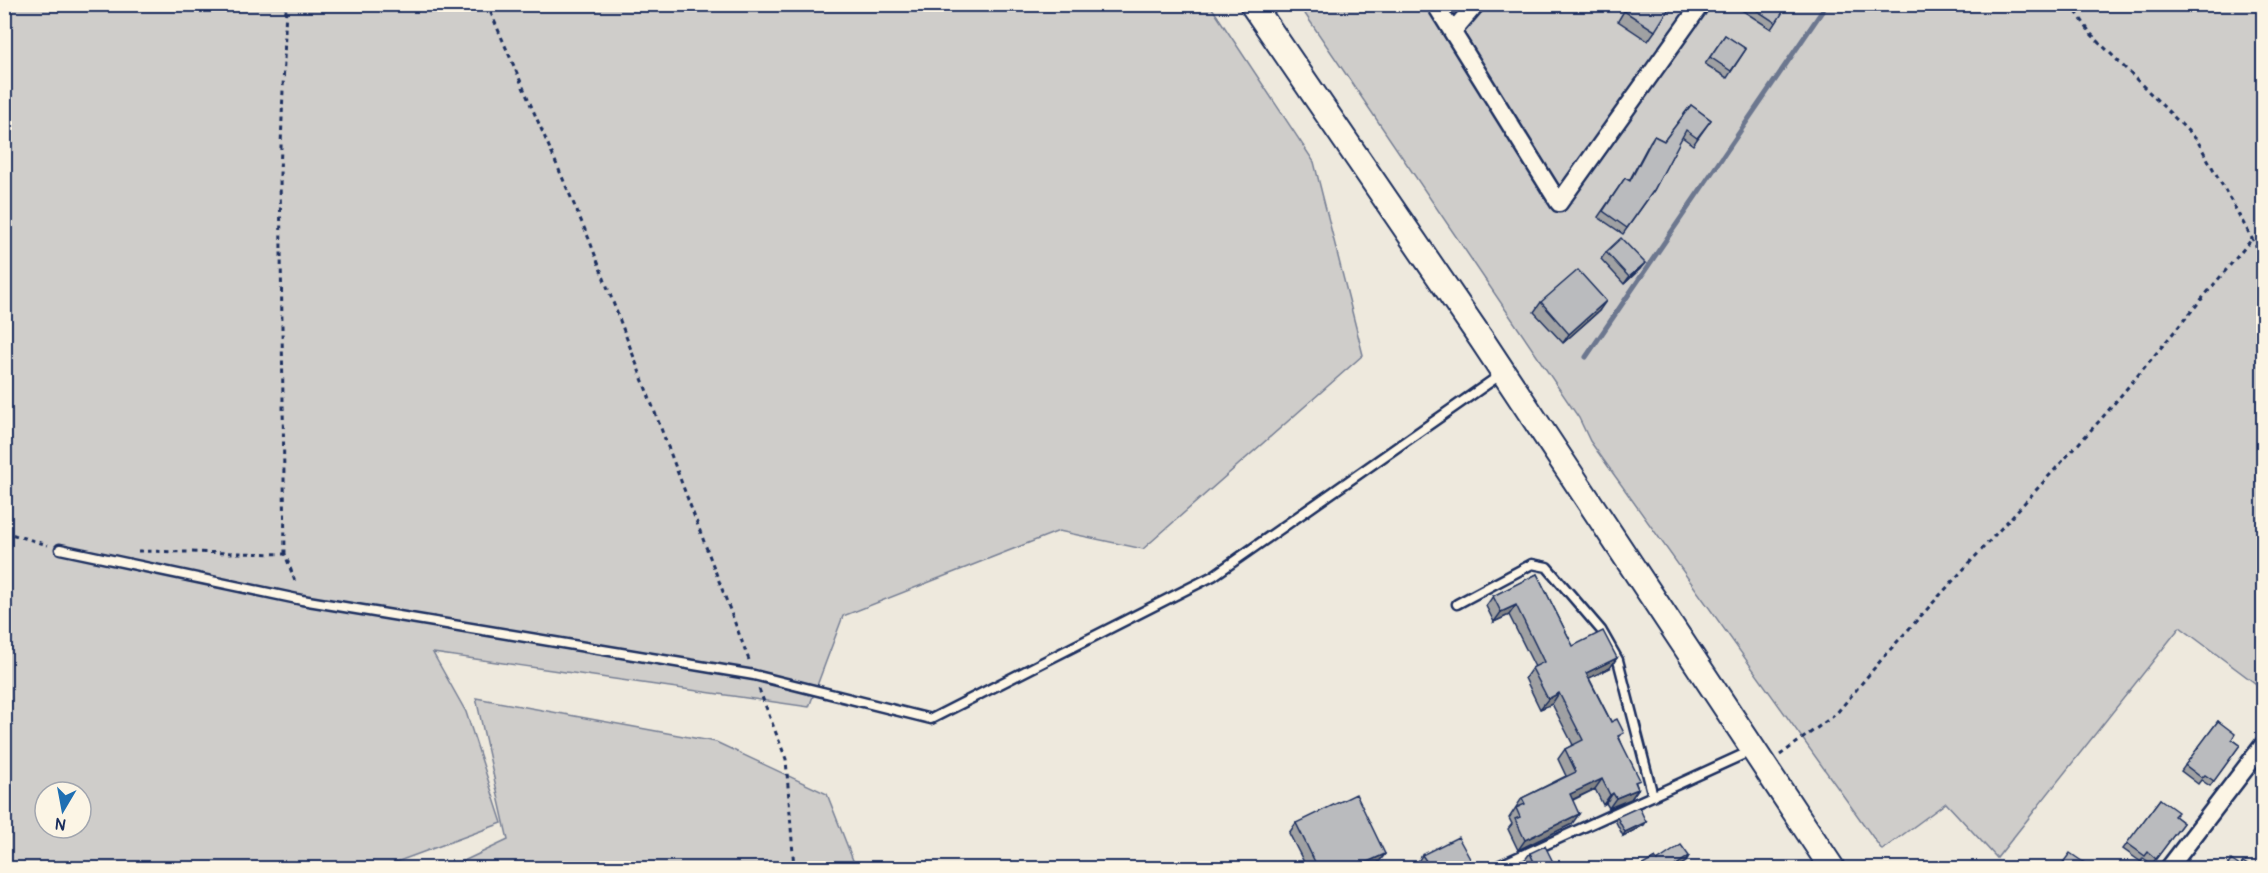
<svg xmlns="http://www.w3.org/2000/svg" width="2268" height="873" font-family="Pangolin,sans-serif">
	<rect width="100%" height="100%" fill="#eee9dd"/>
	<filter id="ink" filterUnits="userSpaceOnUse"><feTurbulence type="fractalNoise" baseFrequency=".0167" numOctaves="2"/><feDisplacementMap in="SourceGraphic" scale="12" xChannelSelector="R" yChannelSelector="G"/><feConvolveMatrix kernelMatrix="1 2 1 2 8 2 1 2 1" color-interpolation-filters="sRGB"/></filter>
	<g filter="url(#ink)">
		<path fill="#cfcdca" stroke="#757e94" stroke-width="1.5" fill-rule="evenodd" d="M5 5H1210L1314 162 1363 355 1143 549 1059 531 843 616 809 707 433 653 466 712 502 823 380 868H5ZM45 792H81V828H45Z
			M1299 5H2263V689L2180 627 1997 858 1946 803 1882 850 1590 441 1579 418Z
			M476 698 716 742 827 794 856 868H449L508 840Z"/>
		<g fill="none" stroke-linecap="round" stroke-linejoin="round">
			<path stroke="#6c778f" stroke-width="5" d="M1586 357 1827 4"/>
			<g stroke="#1b2f5e" stroke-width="13">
				<path id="service" d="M60 549 302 600 754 675 931 719 1213 576 1503 373
					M1457 604 1532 564 1547 567 1601 630 1618 660 1653 796
					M1494 868 1753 750"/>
			</g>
			<g stroke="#1b2f5e" stroke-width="21">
				<path id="minor" d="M1435 4 1559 203 1701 4
					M1453 31 1476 4
					M2169 868 2264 744"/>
			</g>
			<g stroke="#1b2f5e" stroke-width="28">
				<path id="secondary" d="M1252 4 1482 340 1832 868"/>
			</g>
			<path stroke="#1b2f5e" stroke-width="3" stroke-dasharray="4.5 4.5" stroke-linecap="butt" d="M487 4 589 239 749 660
				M2071 4 2091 34 2197 140 2264 260
				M4 532 48 545
				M138 551 285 554 296 584
				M285 554 280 175 286 4
				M759 689 786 759 794 868
				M1780 755 1836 714 1887 653 2102 418 2252 239"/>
			<use href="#service" stroke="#fcf5e5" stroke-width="8"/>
			<use href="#minor" stroke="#fcf5e5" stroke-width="16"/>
			<use href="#secondary" stroke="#fcf5e5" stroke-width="24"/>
		</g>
		<path fill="#a0a1a3" stroke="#1b2f5e" stroke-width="1.5" d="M1628 4 1655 31 1648 41 1618 21Z
			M1743 4H1788L1771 29 1740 9Z
			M1725 35 1746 49 1727 78 1705 64Z
			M1691 105 1711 120 1693 145 1682 137 1654 190 1623 234 1598 217 1625 178 1629 181 1650 142 1654 136 1664 141Z
			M1606 252 1640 269 1624 284 1601 259Z
			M1541 302 1599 311 1563 343 1534 312Z
			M1537 574 1573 646 1610 668 1589 678 1620 739 1638 789 1631 799 1609 808 1606 803 1603 805 1595 789 1573 800 1572 824 1518 850 1508 829 1512 824 1509 818 1522 798 1566 776 1558 759 1565 749 1573 745 1552 704 1540 709 1525 678 1532 668 1535 667 1509 615 1494 622 1486 606 1493 596Z
			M2218 721 2232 739 2240 745 2210 786 2201 780 2198 784 2181 771Z
			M2160 799 2174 816 2183 823 2152 864 2143 858 2141 862 2123 849Z
			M1617 817 1646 822 1644 825 1623 836 1615 820Z
			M2264 818V827L2259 824Z
			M1296 823 1385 854 1378 863 1367 868H1307L1289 833Z
			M1530 853 1556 868 1526 866 1524 861Z
			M1422 855 1475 868H1418L1416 865Z"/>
		<path fill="#828385" stroke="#1b2f5e" stroke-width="1.5" d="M1645 263 1640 269 1624 284 1629 277Z
			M1606 301 1599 311 1563 343 1569 334Z
			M1516 605 1509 615 1494 622 1501 612Z
			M1617 658 1610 668 1579 683 1586 673Z
			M1559 693 1552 704 1540 709 1548 699Z
			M1602 779 1595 789 1563 804 1570 794Z
			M1638 789 1631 799 1609 808 1616 798Z
			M1613 793 1606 803 1603 805 1610 795Z
			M1579 814 1572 824 1518 850 1525 840Z
			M1646 822 1644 825 1623 836 1625 832Z
			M1385 854 1378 863 1367 868H1354Z
			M1689 856 1686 862 1676 868H1672Z"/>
		<path fill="#babbbe" stroke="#1b2f5e" stroke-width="1.5" d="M1629 4H1672L1655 31 1624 11Z
			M1747 4H1788L1776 23Z
			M1725 35 1746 49 1731 71 1710 57Z
			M1691 105 1711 120 1697 138 1686 130 1654 190 1627 228 1603 211 1625 178 1630 181 1654 136 1664 141Z
			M1621 238 1645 263 1629 277 1606 252Z
			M1578 270 1606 301 1569 334 1541 302Z
			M1537 574 1573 646 1603 631 1617 658 1586 673 1611 722 1617 719 1624 733 1618 736 1640 780 1635 782 1638 789 1616 798 1613 793 1610 795 1602 779 1570 794 1579 814 1525 840 1515 819 1520 817 1516 808 1525 804 1522 798 1576 772 1565 749 1583 740 1559 693 1548 699 1532 668 1544 662 1516 605 1501 612 1493 596Z
			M2218 721 2235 734 2232 739 2240 745 2214 781 2205 775 2202 778 2185 765Z
			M1356 794 1385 854 1354 868H1318L1296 823Z
			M2160 799 2178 812 2174 816 2183 823 2156 859 2148 852 2145 856 2127 843Z
			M1639 807 1646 822 1625 832 1617 817Z
			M1458 837 1475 868H1431L1422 855Z
			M1681 845 1689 856 1672 868H1637L1655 858 1657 861Z
			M1545 846 1556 868H1521L1534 862 1530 853Z
			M2070 853 2089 866 2087 868H2059Z
			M2231 860 2240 866 2243 862 2252 868H2226Z
			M1581 863 1584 868H1571Z"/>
	</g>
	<rect width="2268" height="873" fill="none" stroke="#fcf5e5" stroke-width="24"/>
	<rect x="12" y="12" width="2244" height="849" fill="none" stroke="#1b2f5e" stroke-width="2" filter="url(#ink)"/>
	<g transform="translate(63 810) rotate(190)"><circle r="28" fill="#fcf5e5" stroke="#a2a6af" stroke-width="1.5"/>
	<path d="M0-4.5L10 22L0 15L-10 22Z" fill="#1f6fb2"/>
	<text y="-9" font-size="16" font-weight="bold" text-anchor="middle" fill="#1b2f5e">N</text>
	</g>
</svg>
